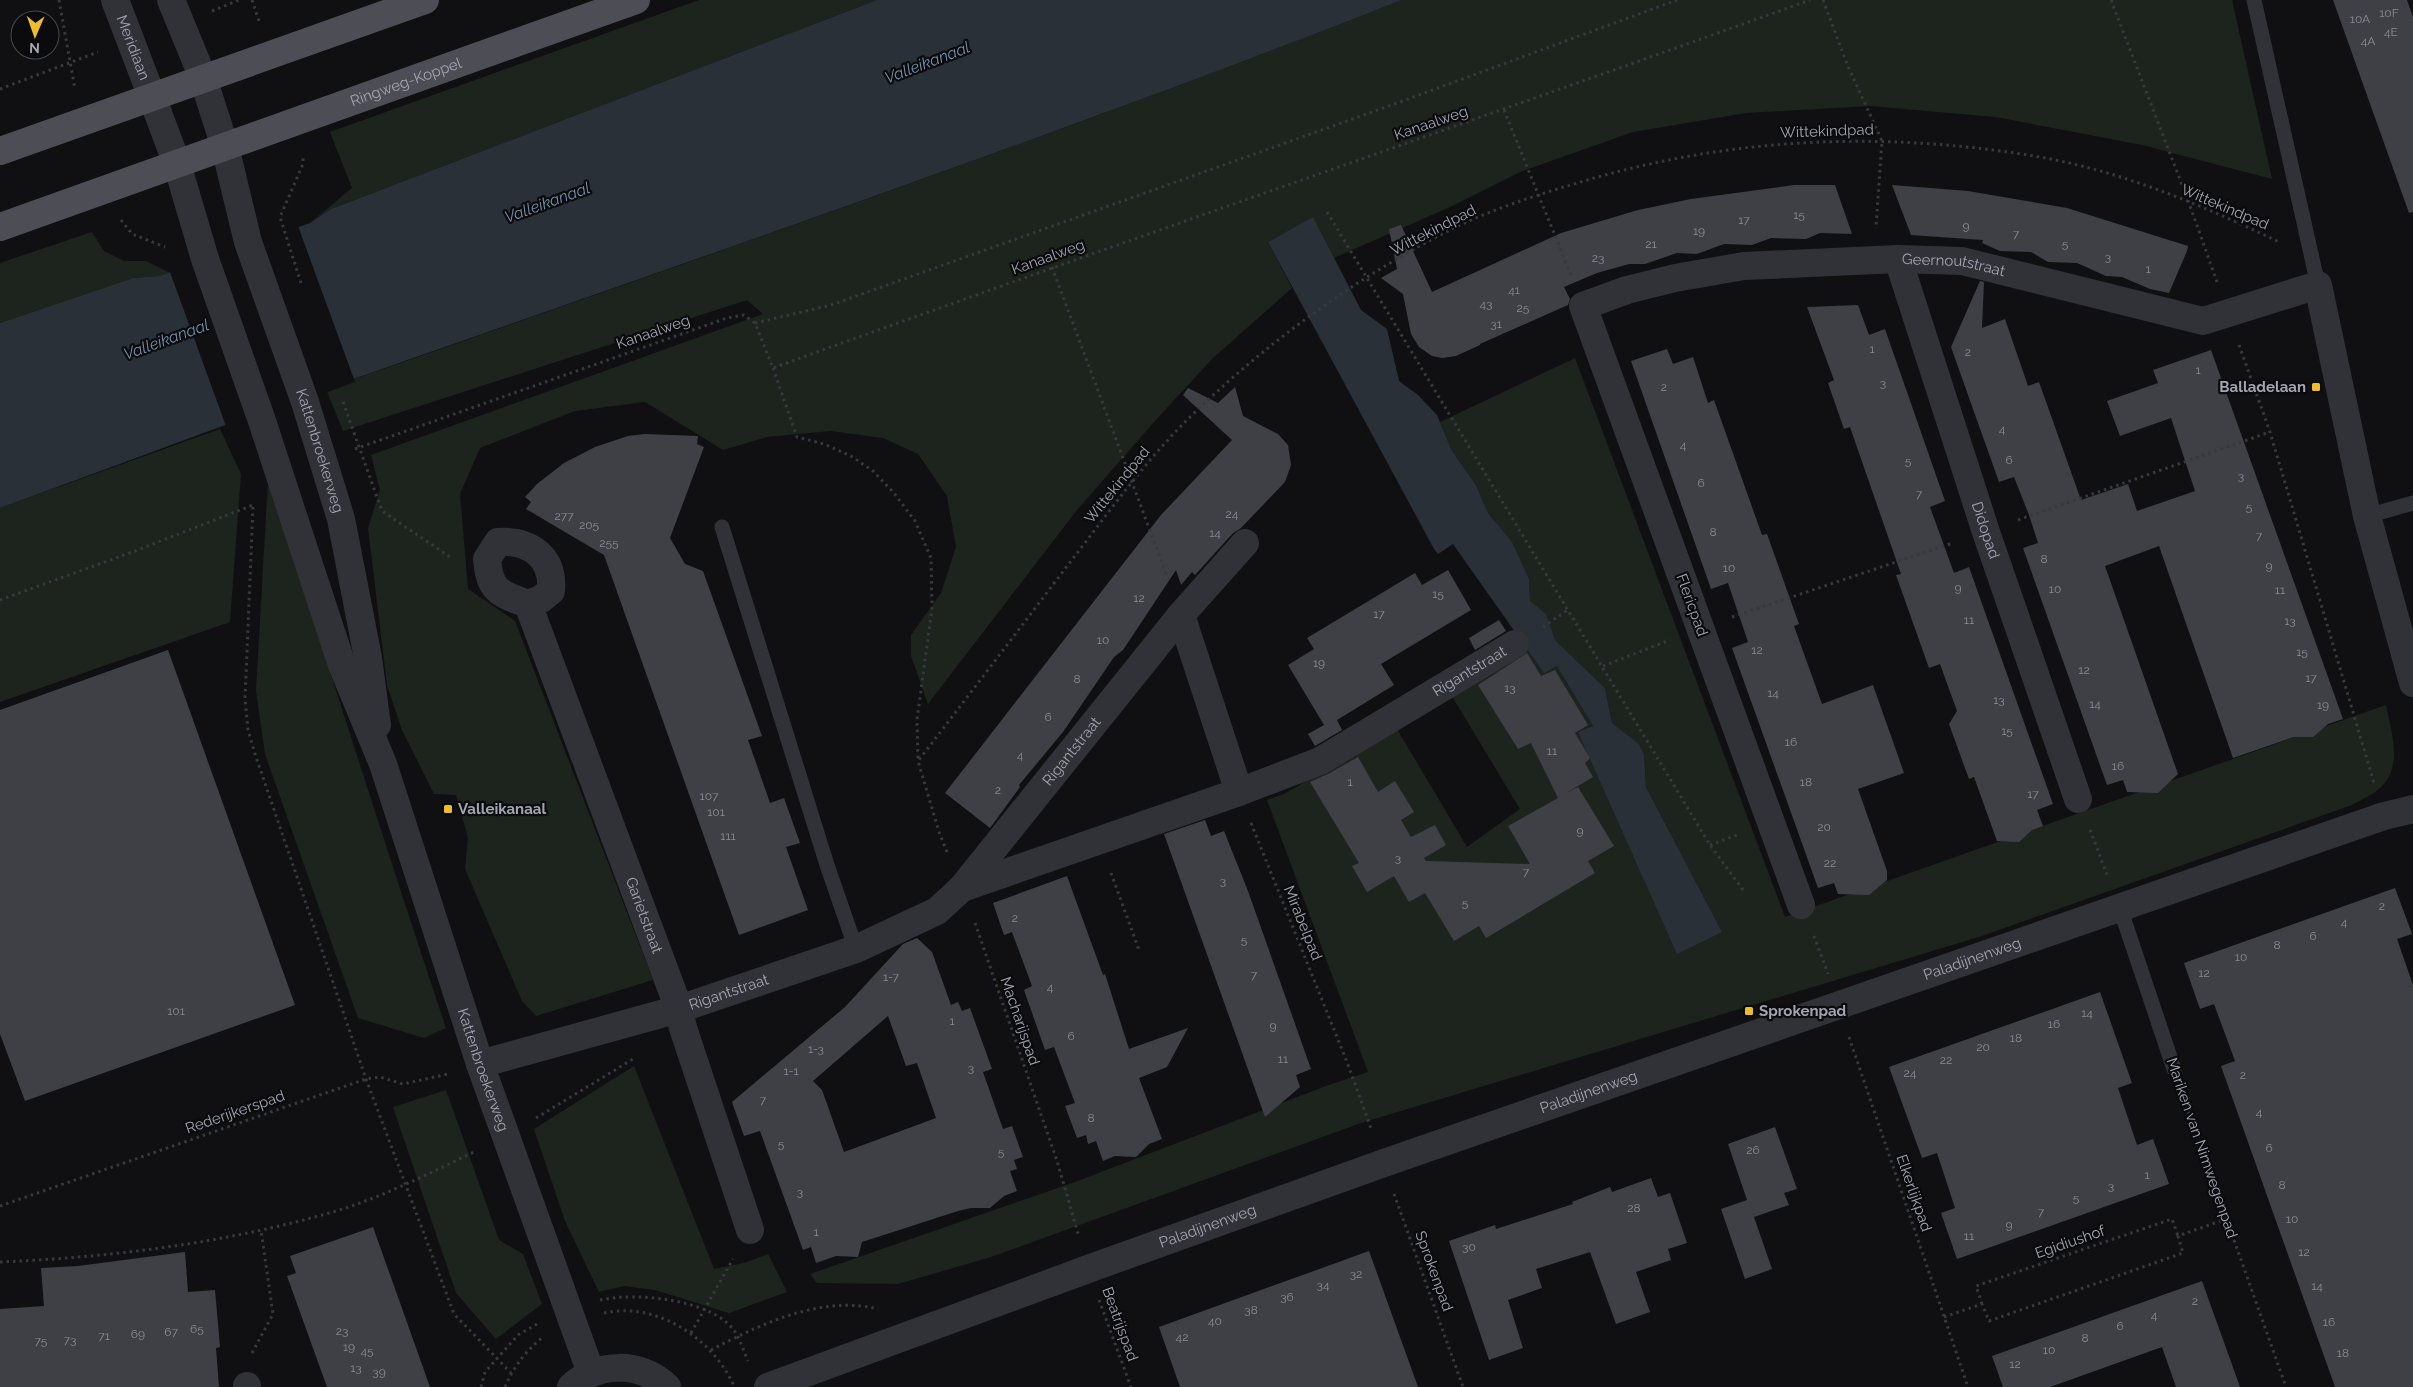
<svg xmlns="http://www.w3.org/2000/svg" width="2413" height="1387" font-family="Raleway,sans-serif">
	<rect width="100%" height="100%" fill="#101012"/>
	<path fill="#1d241e" d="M699 0H877L331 209 310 223 352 188 330 132Z
		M1402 0H2232L2272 179 2142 145 1996 117 1870 106 1746 113 1633 132 1520 172 1450 207 1334 258 1313 218 1268 242 1292 288 1212 359 1154 422 1077 510 928 704 911 656V635L941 593 956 547 947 496 918 454 883 438 831 431 767 437 723 450 645 402 575 411 480 448 460 494 468 589 515 621 653 980 536 1016 522 1001 465 869 468 838 456 795 434 794 402 730 387 685 368 528 380 490 371 455 763 314 747 300 343 431 326 389C686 263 1047 139 1402 0Z
		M92 232 104 251 124 261H146L170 273 160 276 133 278 0 323V263Z
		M1575 358 1785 917 2386 705C2391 731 2403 765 2382 786 2375 794 2362 799 2352 805L1982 936 1361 1123 991 1257 898 1284 817 1283 810 1274 1075 1182 1326 1086 1368 1072 1267 800 1284 794 1397 729 1467 847 1520 809 1450 693 1528 649 1544 672 1557 665 1593 726 1578 732 1722 932 1646 787 1644 754 1639 744 1612 723 1605 688 1555 640 1546 615 1530 601 1529 579 1512 543 1488 513 1476 485 1452 451 1440 422Z
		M220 429 241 474 230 622 0 702V508Z
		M268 481C328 663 385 846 446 1028L424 1038 358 1018 265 754 256 691Z
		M634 1066 714 1269 744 1263 768 1254 787 1292 729 1313 655 1290 624 1286 599 1292 565 1221 534 1129Z
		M446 1090 499 1240 523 1254 542 1304 496 1339 456 1293 393 1107Z"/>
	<path fill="#293037" d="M877 0H1402C1048 139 689 261 331 387 220 426 110 468 0 508V323L133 278 160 276 310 223 331 209Z
		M1313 217 1361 310 1387 329 1399 381 1418 395 1437 415 1452 451 1476 485 1488 513 1512 542 1529 579 1530 601 1546 614 1555 640 1605 688 1612 723 1639 744 1644 754 1646 787 1722 932 1677 954 1578 732 1593 726 1557 666 1544 673 1453 544 1438 554 1434 549 1268 242Z"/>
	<path fill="#101012" d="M298 226 355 382 227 429 170 272Z"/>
	<path fill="#3f4045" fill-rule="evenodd" d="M2333 0H2407L2413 17V212L2409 213Z
		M1794 185H1835L1852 234 1820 233 1806 239 1771 238 1752 245 1724 244 1697 254 1677 253 1645 264H1629L1597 273 1564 287 1570 299 1568 305 1480 344V345L1456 356 1442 358 1432 356 1419 347 1411 334 1403 294 1381 278 1397 269 1389 229 1401 225 1432 292 1561 233 1638 210 1691 199Z
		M1892 185 1968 191 2067 208 2188 246 2187 251 2169 293 2150 289 2122 277 2106 276 2077 263 2048 262 2031 252 2000 251 1982 243 1983 240 1911 235Z
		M1980 281 1984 282 1982 328 2005 319 2028 386 2039 382 2081 500 2128 484 2137 511 2195 491 2171 418 2120 436 2107 401 2158 383 2153 370 2211 350 2343 719 2328 724 2313 737H2294L2233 758 2159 546 2105 566 2178 774 2158 793 2127 792 2123 780 2107 785 2023 548 2038 543 2029 515 2014 477 1999 482 1951 347Z
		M1858 305 1869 335 1885 329 1945 501 1930 507 1954 573 1969 567 2053 804 2037 810 2043 826 2032 830 2019 842 1997 841 1974 777 1969 779 1949 724 1957 711 1940 664 1929 668 1896 575 1901 574 1850 427 1844 429 1828 383 1834 380 1807 307Z
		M1667 349 1673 364 1693 357 1708 403 1714 400 1762 535 1767 534 1799 624 1794 626 1822 704 1873 685 1904 773 1858 789 1887 871V880L1869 895 1838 894 1834 883 1818 888 1732 648 1748 642 1728 583 1711 589 1631 361Z
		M1235 387 1243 416 1278 434 1288 445 1291 465 1285 482 1241 528 1233 533 1195 575 1192 572 1181 585 1176 570 1123 650 1114 657 1063 732 1019 785 1020 787 990 828 945 793 1161 515 1232 440 1183 395 1188 388 1218 403Z
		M645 434 698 436 697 444 704 447 670 538 685 564 703 571 762 736 748 740 770 803 784 798 800 843 786 847 808 910 739 935 604 555 526 509 531 502 525 497 537 484 564 463 595 447 628 436Z
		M1448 570 1471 610 1381 664 1394 685 1337 720 1342 730 1315 746 1308 734 1324 725 1288 665 1314 649 1307 638 1415 573 1422 585Z
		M1499 620 1506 631 1475 650 1469 638Z
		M168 650 295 1005 25 1101 0 1034V710Z
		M1527 653 1541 676 1555 670 1588 725 1575 733 1590 758 1585 763 1593 777 1566 793 1578 787 1614 846 1588 861 1595 873 1486 938 1479 926 1454 941 1425 893 1409 902 1394 876 1367 892 1352 866 1359 863 1310 782 1328 774 1358 757 1378 792 1395 781 1414 812 1401 820 1411 837 1435 825 1446 845 1424 858 1426 861 1530 864 1508 826 1558 798 1531 743 1518 749 1478 685Z
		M1205 820 1211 836 1224 831 1248 891 1311 1069 1296 1075 1300 1087 1265 1117 1164 834Z
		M1067 876 1103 975 1105 974 1129 1049 1188 1028 1167 1067 1139 1078 1162 1139 1149 1144 1136 1157 1115 1156 1103 1161 1096 1141 1088 1144 1086 1135 1077 1138 1065 1106 1075 1103 1054 1047 1045 1050 1024 990 1032 986 1012 932 1004 935 993 903Z
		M2395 888 2412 934 2397 939 2413 985V1387H2335L2221 1066 2235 1061 2214 1004 2200 1009 2184 963Z
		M917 938 932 952 951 1005 958 1002 962 1011 970 1008 992 1069 983 1072 1003 1129 1012 1126 1023 1157 1014 1160 1017 1169 1010 1171 1017 1191 1004 1196 990 1208H971L958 1211 862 1242 858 1257 836 1256 816 1263 811 1247 803 1250 760 1131 744 1136 732 1102 845 1007 903 944ZM888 1016 906 1066 917 1063 936 1118 844 1152 822 1090 813 1081Z
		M2100 992 2132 1083 2118 1088 2137 1145 2153 1139 2169 1184 1957 1259 1941 1213 1955 1208 1937 1153 1922 1158 1889 1067Z
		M1775 1127 1797 1189 1784 1193 1789 1205 1754 1217 1772 1269 1745 1279 1721 1209 1747 1200 1728 1144Z
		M1651 1178 1658 1197 1670 1193 1687 1243 1668 1249 1671 1260 1636 1272 1650 1312 1616 1324 1590 1252 1536 1269 1542 1288 1508 1300 1523 1348 1489 1360 1449 1241 1495 1225 1496 1229 1573 1204 1572 1202 1610 1187 1612 1192Z
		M373 1227 430 1387H327L287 1276 296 1273 290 1256Z
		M1369 1251 1418 1387H1180L1159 1327Z
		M185 1252 188 1292 215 1290 220 1347 216 1348 219 1387H0V1309L44 1306 41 1268 78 1266Z
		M2202 1281 2240 1387H2176L2162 1347 2050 1387H2003L1992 1356Z"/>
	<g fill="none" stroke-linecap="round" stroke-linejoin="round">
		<path stroke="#37393d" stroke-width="3" stroke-dasharray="2.5 4" stroke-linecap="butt" d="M59 0 75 89
			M252 0 260 24
			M1823 0 1847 64 1882 141 1876 227
			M2111 0 2189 203 2217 282
			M212 11 239 0
			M0 89 98 52
			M1504 110 1571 275
			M1327 212 1710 845 1743 890
			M121 220 132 234 165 247
			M1052 267 1168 579
			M301 283 280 217 303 164V155
			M755 323 831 305 1389 106 1677 0
			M2239 345 2270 432 2374 783
			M773 368 797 437 824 444 851 456 873 471 894 493 915 521 931 558 932 608 917 720 918 761
			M343 402 382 511 453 559
			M355 449 727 318 744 315 755 323 773 368C1118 243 1465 124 1810 0
			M253 507 245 699 248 730 255 754 366 1079 454 1314 511 1373
			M2018 520 2270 432
			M0 600 135 551 253 505
			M1732 617 1953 543
			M1543 627 1569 609
			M1603 666 1670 640
			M1251 823 1347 1062 1372 1131
			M2090 830 2108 877
			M1710 845 1740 834
			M947 852 939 832 918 761C969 695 1020 628 1071 561 1109 512 1146 460 1190 417 1267 342 1358 276 1454 228 1495 208 1540 194 1584 181 1733 137 1881 131 2034 156 2119 170 2202 205 2279 242
			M1111 873 1139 950
			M975 923 1057 1161 1079 1237
			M1814 936 1828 974
			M1849 1037 1968 1387
			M2182 1093 2286 1387
			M536 1118 633 1059
			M1394 1194 1463 1387
			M0 1206 366 1079 380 1077 403 1084 448 1074
			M0 1262C114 1257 227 1243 336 1211 385 1196 430 1173 476 1151
			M600 1300C635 1292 709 1299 733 1329 740 1338 743 1350 748 1361
			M1099 1300 1131 1387
			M1982 1304 1976 1286 2172 1219 2178 1236
			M604 1313C657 1301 713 1339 734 1386
			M1944 1317 1982 1304 1989 1321 2183 1253 2178 1236 2226 1219
			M691 1333 733 1259
			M711 1350C761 1324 821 1295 878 1309
			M252 1353 273 1314 261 1230
			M481 1387 485 1372 518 1335 537 1324
			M505 1387C514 1366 526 1351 543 1337"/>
		<path stroke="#313237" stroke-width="15" d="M2254 0 2318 285
			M2367 516 2413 503
			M722 527 827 865 856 949
			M2120 908 2174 1069"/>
		<g stroke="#313237" stroke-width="28">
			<path id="s1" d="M115 0 152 97"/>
			<path d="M171 0 203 78"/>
			<path id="s2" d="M1898 259 1986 532 2078 799"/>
			<path id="s3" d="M528 604C498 593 490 591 487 559L498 542C530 540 554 557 551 591L541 599 528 604 679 1009 683 1028 750 1230"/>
			<path id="s4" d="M1239 792 1320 761 1515 644"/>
			<path d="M962 888 1239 792 1181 615"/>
			<path id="s5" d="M1801 905 1583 306 1627 290 1675 278 1744 266 1898 259 1962 261 2203 321 2318 285 2367 516 2413 683"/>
			<path id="s6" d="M480 1064 679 1009 856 949 937 911 962 888 1181 615 1245 543"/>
			<path d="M247 1386V1387"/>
			<path id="s7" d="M768 1387 1088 1269 1384 1163 2384 816 2413 809"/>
		</g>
		<g stroke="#313237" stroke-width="28">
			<path id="s8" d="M203 78 225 147 248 242 305 402 341 519 368 658 377 725"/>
			<path id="s9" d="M152 97 177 164 205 259 261 418 342 665 383 764 480 1064 591 1373"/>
			<path d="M571 1387C597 1362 641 1361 667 1387"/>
		</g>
		<g stroke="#4d4e55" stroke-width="28">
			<path d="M0 151 425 0"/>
			<path id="s10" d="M0 227 636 0"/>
		</g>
	</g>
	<g fill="#eebd2c" stroke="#0b0b0d" stroke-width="2">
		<rect x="2311" y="382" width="10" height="10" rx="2.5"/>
		<rect x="443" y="804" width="10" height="10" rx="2.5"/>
		<rect x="1744" y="1006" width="10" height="10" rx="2.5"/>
	</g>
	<g text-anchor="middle" stroke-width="4.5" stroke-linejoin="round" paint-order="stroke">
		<g font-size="12" fill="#898c97">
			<text x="2389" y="17">10F</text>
			<text x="2360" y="23">10A</text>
			<text x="2391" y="36">4E</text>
			<text x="2368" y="45">4A</text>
			<text x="1799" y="219">15</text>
			<text x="1744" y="224">17</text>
			<text x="1966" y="230">9</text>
			<text x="1699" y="235">19</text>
			<text x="2016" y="238">7</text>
			<text x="1651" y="248">21</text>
			<text x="2065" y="248">5</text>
			<text x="2108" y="261">3</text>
			<text x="1598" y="262">23</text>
			<text x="2148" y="273">1</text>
			<text x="1514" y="294">41</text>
			<text x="1486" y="308">43</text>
			<text x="1523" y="312">25</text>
			<text x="1496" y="328">31</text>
			<text x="1872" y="353">1</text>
			<text x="1968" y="356">2</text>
			<text x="2198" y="374">1</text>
			<text x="1883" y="387">3</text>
			<text x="1664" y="391">2</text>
			<text x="2002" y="433">4</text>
			<text x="1683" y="449">4</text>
			<text x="2009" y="464">6</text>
			<text x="1908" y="465">5</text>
			<text x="2241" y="480">3</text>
			<text x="1701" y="487">6</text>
			<text x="1919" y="498">7</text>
			<text x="2249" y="511">5</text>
			<text x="1232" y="518">24</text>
			<text x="564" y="520">277</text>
			<text x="589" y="529">205</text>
			<text x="1713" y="536">8</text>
			<text x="1215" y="537">14</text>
			<text x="2259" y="540">7</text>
			<text x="609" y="547">255</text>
			<text x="2044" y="563">8</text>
			<text x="2269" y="570">9</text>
			<text x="1729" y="572">10</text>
			<text x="1958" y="592">9</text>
			<text x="2055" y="593">10</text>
			<text x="2280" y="594">11</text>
			<text x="1438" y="598">15</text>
			<text x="1139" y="602">12</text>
			<text x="1379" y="618">17</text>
			<text x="1969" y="624">11</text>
			<text x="2290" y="625">13</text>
			<text x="1103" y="644">10</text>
			<text x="1757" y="654">12</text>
			<text x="2302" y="656">15</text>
			<text x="1319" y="667">19</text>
			<text x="2084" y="674">12</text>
			<text x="2311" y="682">17</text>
			<text x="1077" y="683">8</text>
			<text x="1510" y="692">13</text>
			<text x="1773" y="697">14</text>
			<text x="1999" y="704">13</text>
			<text x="2095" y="708">14</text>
			<text x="2323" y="709">19</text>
			<text x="1048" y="721">6</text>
			<text x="2007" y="735">15</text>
			<text x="1791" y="746">16</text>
			<text x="1552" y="755">11</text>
			<text x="1020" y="759">4</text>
			<text x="2118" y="770">16</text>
			<text x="1350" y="786">1</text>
			<text x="1806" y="786">18</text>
			<text x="998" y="794">2</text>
			<text x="2033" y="798">17</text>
			<text x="709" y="800">107</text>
			<text x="716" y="816">101</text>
			<text x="1824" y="831">20</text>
			<text x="1580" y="835">9</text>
			<text x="728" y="840">111</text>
			<text x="1398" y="862">3</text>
			<text x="1830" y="867">22</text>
			<text x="1526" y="876">7</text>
			<text x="1223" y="885">3</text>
			<text x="1465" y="907">5</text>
			<text x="2382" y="910">2</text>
			<text x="1015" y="922">2</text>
			<text x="2344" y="926">4</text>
			<text x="2313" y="940">6</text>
			<text x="1244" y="944">5</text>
			<text x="2277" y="949">8</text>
			<text x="2241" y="961">10</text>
			<text x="2204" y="977">12</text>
			<text x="1254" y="979">7</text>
			<text x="891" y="981">1-7</text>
			<text x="1050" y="991">4</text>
			<text x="176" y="1015">101</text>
			<text x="2087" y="1017">14</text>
			<text x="952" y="1025">1</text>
			<text x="2054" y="1028">16</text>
			<text x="1273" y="1030">9</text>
			<text x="1071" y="1040">6</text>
			<text x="2016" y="1042">18</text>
			<text x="1983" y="1051">20</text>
			<text x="816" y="1053">1-3</text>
			<text x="1283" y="1063">11</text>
			<text x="1946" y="1064">22</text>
			<text x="971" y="1072">3</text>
			<text x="791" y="1075">1-1</text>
			<text x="1910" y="1077">24</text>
			<text x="2243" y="1079">2</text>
			<text x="763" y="1104">7</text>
			<text x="2259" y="1116">4</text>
			<text x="1091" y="1122">8</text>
			<text x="781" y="1148">5</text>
			<text x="2269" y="1152">6</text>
			<text x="1753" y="1154">26</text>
			<text x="1001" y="1156">5</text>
			<text x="2147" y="1179">1</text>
			<text x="2282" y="1189">8</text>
			<text x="2111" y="1190">3</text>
			<text x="800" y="1196">3</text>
			<text x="2076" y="1202">5</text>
			<text x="1634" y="1212">28</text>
			<text x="2041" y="1216">7</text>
			<text x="2292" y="1223">10</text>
			<text x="2009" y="1229">9</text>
			<text x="816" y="1236">1</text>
			<text x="1969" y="1240">11</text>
			<text x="1469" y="1251">30</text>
			<text x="2304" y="1256">12</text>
			<text x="1356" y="1278">32</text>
			<text x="1323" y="1289">34</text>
			<text x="2317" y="1290">14</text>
			<text x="1287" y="1301">36</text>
			<text x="2195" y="1305">2</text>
			<text x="1251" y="1314">38</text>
			<text x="2154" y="1319">4</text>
			<text x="1215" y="1325">40</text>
			<text x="2329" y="1326">16</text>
			<text x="2120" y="1330">6</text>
			<text x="197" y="1333">65</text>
			<text x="342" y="1335">23</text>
			<text x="171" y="1336">67</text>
			<text x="138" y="1338">69</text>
			<text x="104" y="1340">71</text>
			<text x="1182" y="1341">42</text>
			<text x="2085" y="1342">8</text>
			<text x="70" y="1344">73</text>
			<text x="41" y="1345">75</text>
			<text x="349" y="1351">19</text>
			<text x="2049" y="1354">10</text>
			<text x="367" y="1355">45</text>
			<text x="2343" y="1357">18</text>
			<text x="2015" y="1368">12</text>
			<text x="356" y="1372">13</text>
			<text x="379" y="1376">39</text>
		</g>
		<g font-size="15" fill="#a2a5b2" stroke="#0b0b0d">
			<text dy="5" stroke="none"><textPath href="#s1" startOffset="51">Meridiaan</textPath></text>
			<text dy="5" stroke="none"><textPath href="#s10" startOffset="431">Ringweg-Koppel</textPath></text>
			<text transform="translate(1431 123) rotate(-19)" y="5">Kanaalweg</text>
			<text transform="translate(1827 131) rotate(-2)" y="5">Wittekindpad</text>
			<text transform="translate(2225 207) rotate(23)" y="5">Wittekindpad</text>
			<text transform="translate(1433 230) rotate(-27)" y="5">Wittekindpad</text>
			<text transform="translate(1048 257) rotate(-20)" y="5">Kanaalweg</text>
			<text dy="5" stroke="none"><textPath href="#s5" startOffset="1014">Geernoutstraat</textPath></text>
			<text transform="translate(653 332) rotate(-19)" y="5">Kanaalweg</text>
			<text dy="5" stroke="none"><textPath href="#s8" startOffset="391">Kattenbroekerweg</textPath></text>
			<text transform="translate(1117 485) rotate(-51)" y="5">Wittekindpad</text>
			<text dy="5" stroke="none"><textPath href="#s2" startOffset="285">Didopad</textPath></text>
			<text transform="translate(1692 605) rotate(70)" y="5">Flericpad</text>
			<text dy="5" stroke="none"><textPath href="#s4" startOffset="261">Rigantstraat</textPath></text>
			<text dy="5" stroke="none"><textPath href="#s6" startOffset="692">Rigantstraat</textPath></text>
			<text dy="5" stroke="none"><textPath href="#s3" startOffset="530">Garietstraat</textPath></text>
			<text transform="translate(1303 923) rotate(68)" y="5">Mirabelpad</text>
			<text dy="5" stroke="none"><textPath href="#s7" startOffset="1278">Paladijnenweg</textPath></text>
			<text dy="5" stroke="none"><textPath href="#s6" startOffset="259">Rigantstraat</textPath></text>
			<text transform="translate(1020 1021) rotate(71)" y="5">Macharijspad</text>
			<text dy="5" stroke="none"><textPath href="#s9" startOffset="1028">Kattenbroekerweg</textPath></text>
			<text dy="5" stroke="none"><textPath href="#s7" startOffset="872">Paladijnenweg</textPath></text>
			<text transform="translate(235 1112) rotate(-19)" y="5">Rederijkerspad</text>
			<text transform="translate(2202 1148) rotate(71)" y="5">Mariken van Nimwegenpad</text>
			<text transform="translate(1914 1193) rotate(71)" y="5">Elkerlijkpad</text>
			<text dy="5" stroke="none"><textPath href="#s7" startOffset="468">Paladijnenweg</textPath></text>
			<text transform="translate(2070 1242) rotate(-19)" y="5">Egidiushof</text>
			<text transform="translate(1434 1271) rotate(70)" y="5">Sprokenpad</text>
			<text transform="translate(1120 1324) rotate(70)" y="5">Beatrijspad</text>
		</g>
		<g font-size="15" font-weight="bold" fill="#a2a5b2" stroke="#0b0b0d" text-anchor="start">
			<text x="2306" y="392" text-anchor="end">Balladelaan</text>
			<text x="458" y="814">Valleikanaal</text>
			<text x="1759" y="1016">Sprokenpad</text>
		</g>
		<g font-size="16" font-style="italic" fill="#7890ae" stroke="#0b0b0d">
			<text transform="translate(927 62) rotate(-21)" y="6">Valleikanaal</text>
			<text transform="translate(547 202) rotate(-20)" y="6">Valleikanaal</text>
			<text transform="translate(166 339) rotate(-20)" y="6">Valleikanaal</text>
		</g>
	</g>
	<g transform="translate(35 35) rotate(182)"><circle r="24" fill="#0b0b0d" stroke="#47494f"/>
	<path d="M0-4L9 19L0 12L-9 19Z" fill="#eebd2c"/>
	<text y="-8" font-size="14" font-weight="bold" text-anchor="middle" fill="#a2a5b2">N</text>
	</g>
</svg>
